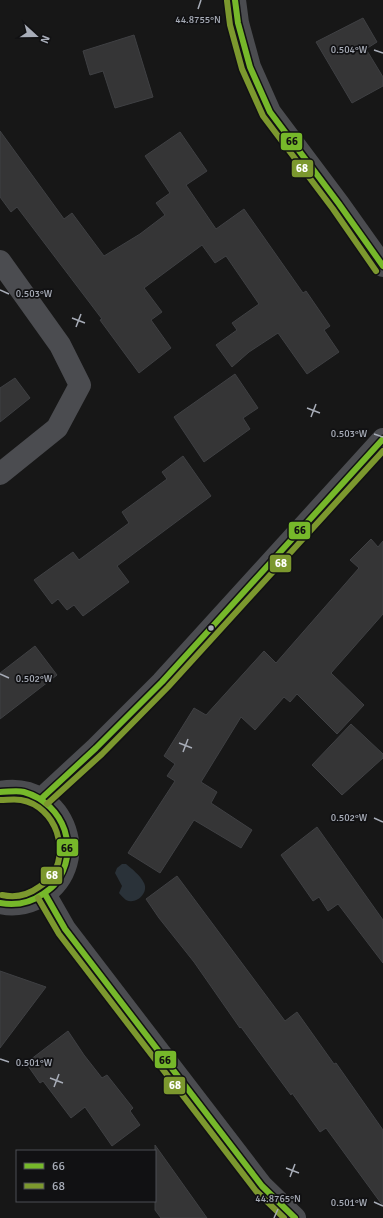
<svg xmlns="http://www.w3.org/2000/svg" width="383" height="1218" font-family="Signika,sans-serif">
	<rect width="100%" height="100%" fill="#171717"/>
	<path fill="#2a3239" d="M122 864H126C132 869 140 875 144 883 149 893 136 905 126 900 123 898 121 895 119 893L122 886 115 873 117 868Z"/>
	<path fill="#353536" stroke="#3f4043" d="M363 18 377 42 366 49 383 77V86L352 103 316 42Z
		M134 35 153 97 115 108 103 71 90 75 83 51Z
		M0 131 64 219 72 213 104 256 140 234 165 215 156 203 170 193 145 156 180 132 207 171 186 185 216 229 244 209 303 293 306 291 330 326 324 330 339 352 307 374 278 333 249 352 232 367 216 345 237 330 232 323 259 304 226 256 215 263 202 245 144 288 162 312 151 320 171 348 139 373 100 320 102 319 17 207 11 212 0 197Z
		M235 374 258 408 243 418 250 429 204 462 174 417Z
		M15 378 30 398 0 422V388Z
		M183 456 211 496 117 566 129 582 83 616 74 605 67 610 58 599 52 604 34 580 73 552 79 560 129 523 122 512 167 479 162 472Z
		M371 539 378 547 383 541V614L331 673 364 705 337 734 297 694 290 702 284 697 255 730 241 717 201 782 217 792 211 803 252 830 241 848 194 820 160 873 128 853 175 781 167 776 175 764 164 756 194 708 206 715 264 651 276 663 359 568 350 560Z
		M35 646 57 675 0 719V673Z
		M351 724 383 754V758L342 795 312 765Z
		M317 827 383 920V963L338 904 328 911 319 897 313 901 281 855Z
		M177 876 285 1021 297 1012 334 1064 336 1063 383 1130V1206L326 1128 320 1132 292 1093 291 1095 241 1027 240 1028 194 962 159 918 146 899Z
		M0 971 46 987 0 1048Z
		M68 1031 84 1055 102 1078 107 1075 133 1108 130 1111 140 1125 112 1146 85 1107 71 1118 43 1081 40 1083 26 1063Z
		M155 1145 207 1218H161L155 1210Z"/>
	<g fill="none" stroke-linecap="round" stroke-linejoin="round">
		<path stroke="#4b4c50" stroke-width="22" d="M235 0 238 23 250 67 270 112 339 204 383 266
			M0 261 60 345 80 385 57 428 0 474
			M0 792C66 780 96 869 36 899 25 904 12 906 0 903
			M42 798 96 748 162 682 383 439
			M45 894 65 929 262 1186 295 1218"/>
		<g stroke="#111113" stroke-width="9">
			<path id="bus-1" d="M235 0 238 23 250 67 270 112 339 204 383 266
				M0 792C8 792 17 790 24 792 65 804 81 851 55 884 52 888 47 891 43 894 30 903 16 906 0 903
				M42 798 96 748 162 682 383 439
				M45 894 65 929 262 1186 295 1218"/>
		</g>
		<g stroke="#111113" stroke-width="9">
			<path id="bus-2" d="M227 1 230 25 242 69 263 116 333 209 376 271
				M0 800C7 800 15 799 21 800 56 806 72 853 49 880 46 882 42 885 39 887 28 895 15 898 2 895
				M47 804 102 754 168 687 383 451
				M38 898 59 934 256 1191 284 1218"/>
		</g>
		<use href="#bus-1" stroke="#76b82a" stroke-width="6"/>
		<use href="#bus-2" stroke="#7c982e" stroke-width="6"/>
	</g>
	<path fill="none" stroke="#a8adb8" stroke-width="1.5" d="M198 9 201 0M374 50 383 53M0 290 9 294M72 318 85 323M76 327 81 314M307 408 320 413M311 417 316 404M374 434 383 437M0 674 9 678M179 743 192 748M183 752 188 739M374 818 383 822M0 1059 9 1062M50 1078 63 1083M54 1087 59 1074M286 1168 299 1173M290 1177 295 1164M374 1202 383 1206M274 1218 278 1209"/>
	<circle fill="#a8adb8" stroke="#111113" stroke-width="1.5" cx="211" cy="628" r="3.5"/>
	<g font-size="10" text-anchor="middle" fill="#a8adb8" stroke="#111113" stroke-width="3.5" stroke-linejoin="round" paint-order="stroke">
		<text x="198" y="23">44.8755°N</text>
		<text x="349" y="53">0.504°W</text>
		<text x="34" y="297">0.503°W</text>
		<text x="349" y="437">0.503°W</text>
		<text x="34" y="682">0.502°W</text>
		<text x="349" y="821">0.502°W</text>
		<text x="34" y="1066">0.501°W</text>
		<text x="278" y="1202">44.8765°N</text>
		<text x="349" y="1206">0.501°W</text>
	</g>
	<g stroke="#111113" stroke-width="1.5">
		<rect x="280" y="132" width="23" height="19" rx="4" fill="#76b82a"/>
		<rect x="291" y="159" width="23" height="19" rx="4" fill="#7c982e"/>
		<rect x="288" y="521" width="23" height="19" rx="4" fill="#76b82a"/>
		<rect x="269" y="554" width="23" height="19" rx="4" fill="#7c982e"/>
		<rect x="56" y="838" width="23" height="19" rx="4" fill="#76b82a"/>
		<rect x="40" y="866" width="23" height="19" rx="4" fill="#7c982e"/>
		<rect x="154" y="1050" width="23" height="19" rx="4" fill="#76b82a"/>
		<rect x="163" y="1076" width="23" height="19" rx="4" fill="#7c982e"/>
	</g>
	<g font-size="11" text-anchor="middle" font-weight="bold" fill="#fff">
		<text x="302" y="172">68</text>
		<text x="281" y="567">68</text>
		<text x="52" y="879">68</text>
		<text x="175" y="1089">68</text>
	</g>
	<g font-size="11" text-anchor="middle" font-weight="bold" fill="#111">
		<text x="292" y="145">66</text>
		<text x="300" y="534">66</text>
		<text x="67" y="852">66</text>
		<text x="165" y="1064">66</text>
	</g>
	<rect x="16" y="1150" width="140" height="52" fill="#111113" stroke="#4d4f55"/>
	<rect x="24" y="1163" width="20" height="6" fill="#76b82a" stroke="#4d4f55"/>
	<text x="52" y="1170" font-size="12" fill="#a8adb8">66</text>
	<rect x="24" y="1183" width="20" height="6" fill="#7c982e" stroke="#4d4f55"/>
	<text x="52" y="1190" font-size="12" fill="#a8adb8">68</text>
	<g transform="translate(36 36) rotate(111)" stroke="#111113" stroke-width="3" paint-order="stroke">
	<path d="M0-3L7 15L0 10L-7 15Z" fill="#a8adb8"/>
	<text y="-6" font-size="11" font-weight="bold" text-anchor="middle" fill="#a8adb8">N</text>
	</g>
</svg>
